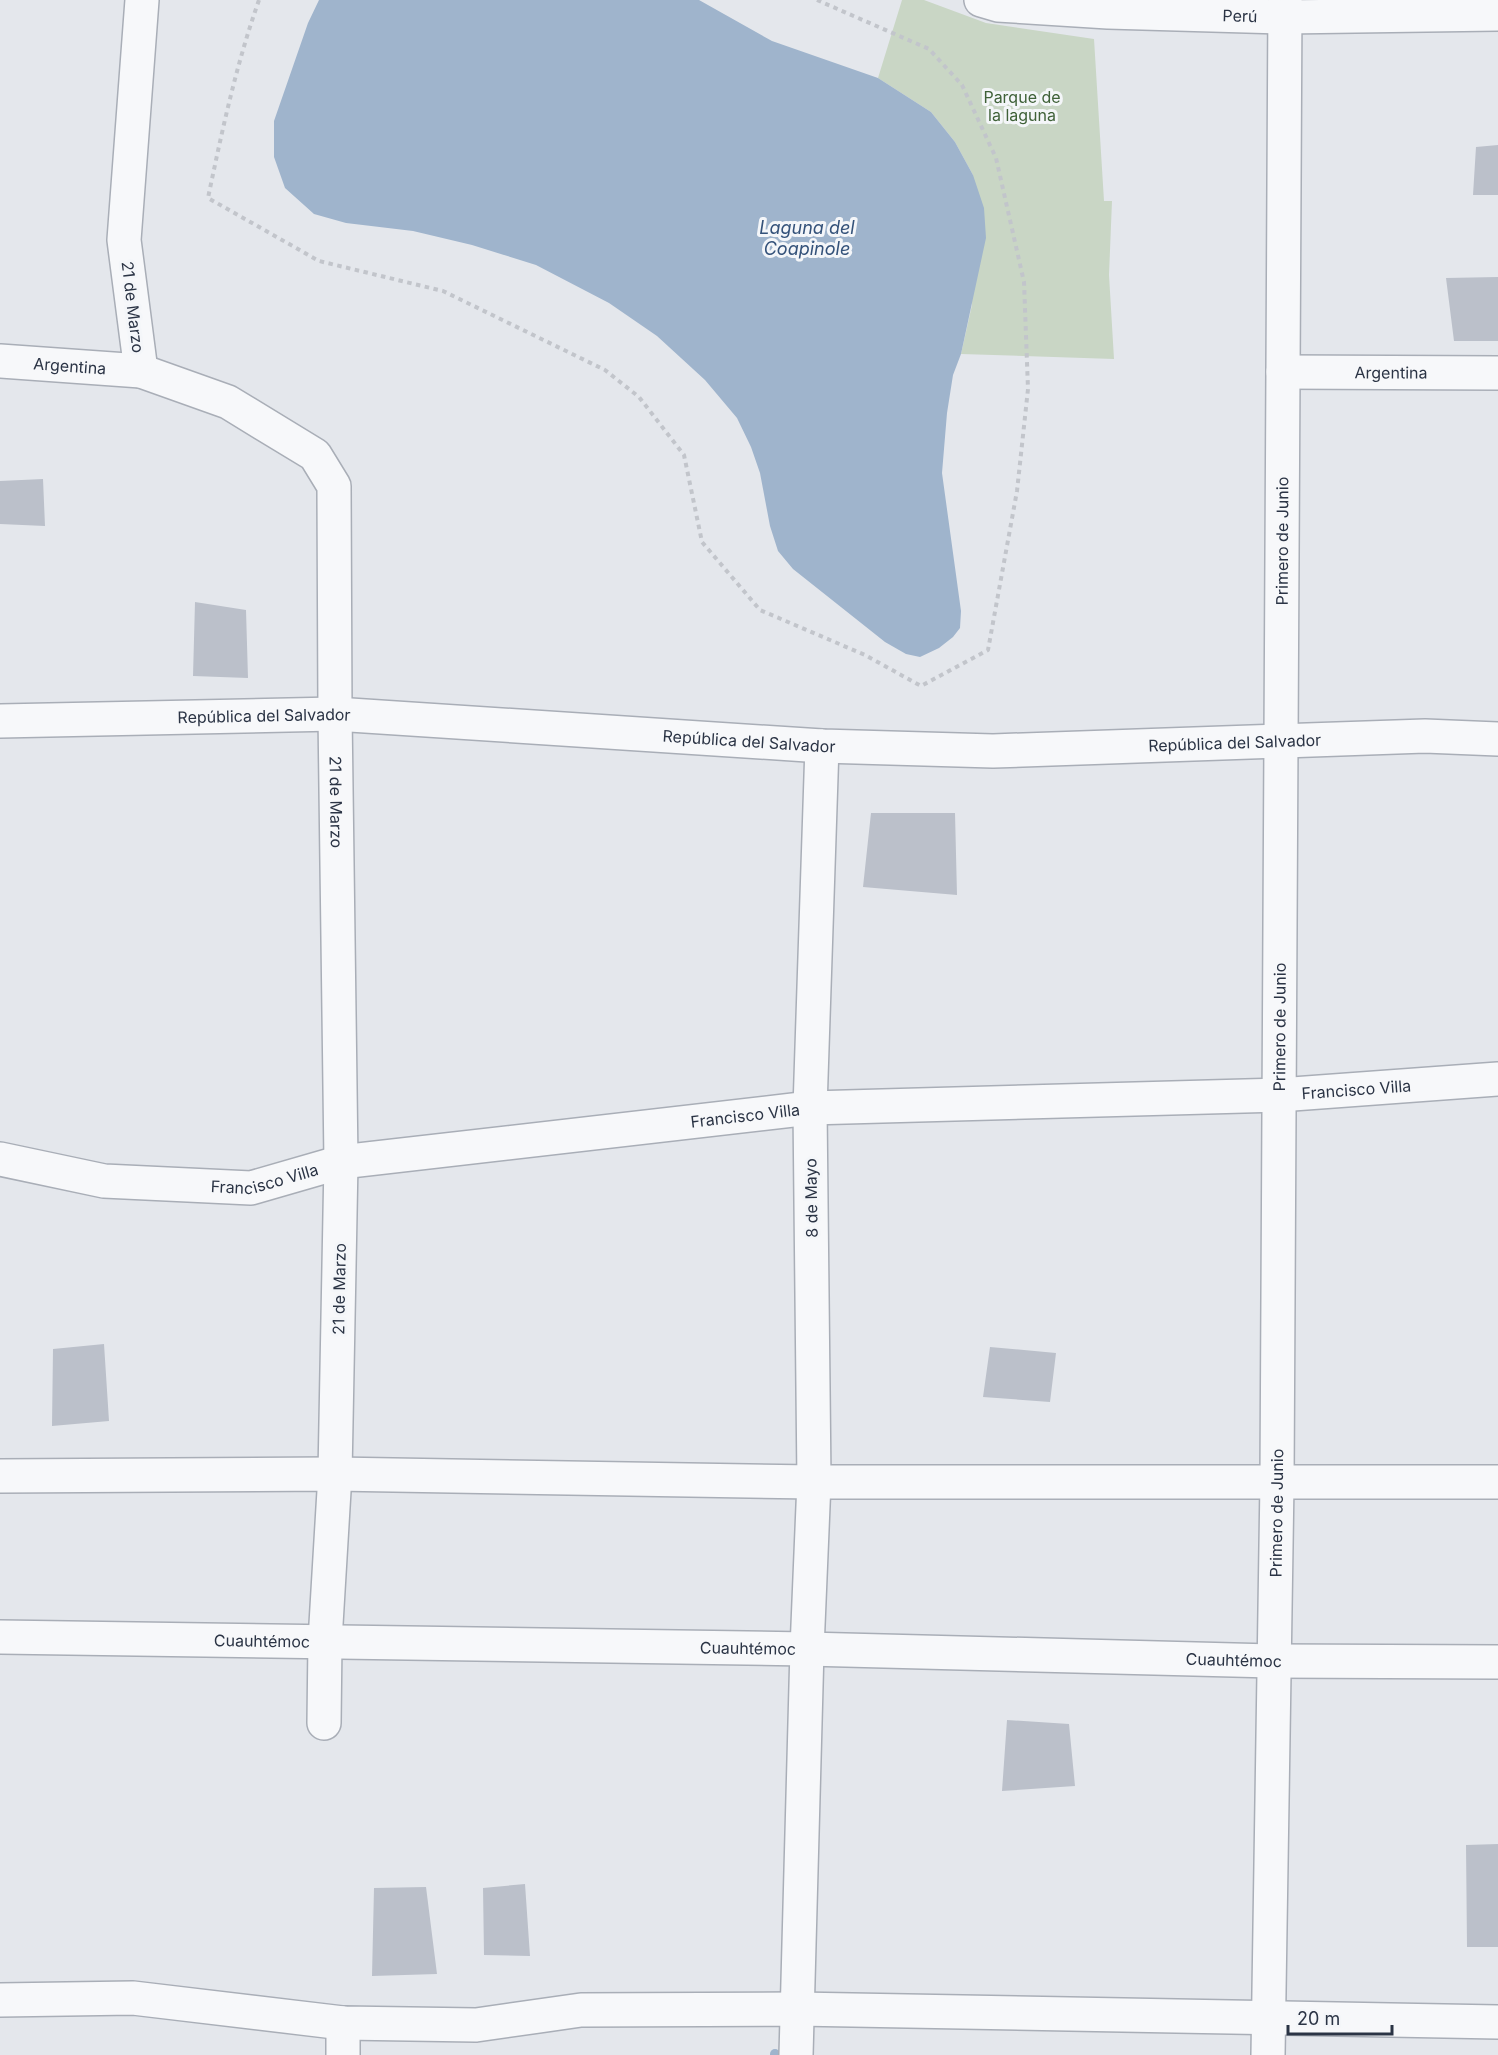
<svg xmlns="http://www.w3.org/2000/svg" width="1498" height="2055" font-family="Inter,sans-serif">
	<rect width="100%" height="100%" fill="#e4e7ec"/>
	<path fill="#c9d6c5" d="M902 0H924L986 23 1094 39 1104 201H1112L1109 275 1114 359 961 354 972 305 973 175 955 142 931 112 878 78Z"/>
	<path fill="#9fb4cc" d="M319 0H699L772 41 878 78 931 112 955 142 973 175 984 208 986 238 961 354 953 375 947 413 942 473 961 611 960 628 953 637 939 648 920 657 906 654 885 642 793 569 778 551 770 526 760 473 751 447 737 418 705 380 657 336 609 303 536 265 472 245 413 231 346 223 314 214 285 188 274 157V121L308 23Z"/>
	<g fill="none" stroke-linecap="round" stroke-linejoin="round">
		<path stroke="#9fb4cc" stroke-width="10" d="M775 2055V2054"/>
	</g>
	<path fill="#bbc0ca" d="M1498 145V195H1473L1476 147Z
		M1498 277V341H1454L1446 278Z
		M43 479 45 526 0 524V481Z
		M195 602 246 610 248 678 193 676Z
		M871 813H955L957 895 863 887Z
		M104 1344 109 1421 52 1426 53 1349Z
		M990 1347 1056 1353 1050 1402 983 1397Z
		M1007 1720 1069 1724 1075 1786 1002 1791Z
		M1498 1844V1947H1467L1466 1845Z
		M525 1884 530 1956 484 1955 483 1888Z
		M426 1887 437 1974 372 1976 374 1888Z"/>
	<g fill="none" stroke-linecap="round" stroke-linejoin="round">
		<g stroke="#a9aeb7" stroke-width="36">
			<g id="minor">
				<path id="s1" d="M0 361 141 371 228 402 315 455 334 486 335 714 341 1162 335 1474 325 1641 324 1723"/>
				<path d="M141 371 124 240 142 0"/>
				<path id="s2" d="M1283 372 1498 373"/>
				<path id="s3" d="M0 721 335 714 822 746 993 751 1425 736 1498 739"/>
				<path id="s4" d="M0 1159 104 1181 251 1188 341 1162 810 1108 1279 1095 1498 1079"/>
				<path d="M0 1476 335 1474 814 1482H1498"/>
				<path id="s5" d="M0 1637 807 1649 1274 1661 1498 1662"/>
				<path d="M0 2000 133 1998 343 2023 476 2025 581 2010 797 2009 1498 2022"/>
				<path d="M343 2023V2055"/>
				<path d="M796 2055 807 1649 814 1482 810 1108 822 746"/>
				<path id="s6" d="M1268 2055 1277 1482 1285 0"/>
			</g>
		</g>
		<g stroke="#a9aeb7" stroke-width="36">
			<g id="tertiary">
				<path id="s7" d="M981 0 998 5 1108 12 1285 17 1498 14"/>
			</g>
		</g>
		<path stroke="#c2c5cb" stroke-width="4" stroke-dasharray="4.5 4.5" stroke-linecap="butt" d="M259 0C236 65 222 131 208 198L319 261 443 291 605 370 639 397 684 455 702 542 760 610 865 655 921 686 988 650 1017 491 1028 389 1024 282 996 158 962 85 929 49 817 0"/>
		<use href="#minor" stroke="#f7f8fa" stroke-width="33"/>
		<use href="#tertiary" stroke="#f7f8fa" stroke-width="33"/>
	</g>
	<g text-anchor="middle" stroke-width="6" stroke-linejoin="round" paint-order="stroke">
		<g font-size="16" fill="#2b3445" stroke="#f4f6f9">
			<text dy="6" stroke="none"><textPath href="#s7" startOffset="260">Perú</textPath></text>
			<text transform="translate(133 307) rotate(83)" y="6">21 de Marzo</text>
			<text dy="6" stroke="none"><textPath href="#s1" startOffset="70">Argentina</textPath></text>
			<text dy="6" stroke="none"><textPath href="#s2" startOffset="108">Argentina</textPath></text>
			<text dy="6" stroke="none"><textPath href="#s6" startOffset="1514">Primero de Junio</textPath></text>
			<text dy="6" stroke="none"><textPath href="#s3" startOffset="264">República del Salvador</textPath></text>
			<text dy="6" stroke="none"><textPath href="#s3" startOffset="750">República del Salvador</textPath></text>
			<text dy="6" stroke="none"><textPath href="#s3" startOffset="1236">República del Salvador</textPath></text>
			<text dy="6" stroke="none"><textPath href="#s1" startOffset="688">21 de Marzo</textPath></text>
			<text dy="6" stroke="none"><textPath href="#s6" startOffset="1028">Primero de Junio</textPath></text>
			<text dy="6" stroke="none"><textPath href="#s4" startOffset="1366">Francisco Villa</textPath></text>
			<text dy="6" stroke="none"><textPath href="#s4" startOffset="754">Francisco Villa</textPath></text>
			<text dy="6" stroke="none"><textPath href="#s4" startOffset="268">Francisco Villa</textPath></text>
			<text transform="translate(811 1198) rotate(-91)" y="6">8 de Mayo</text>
			<text transform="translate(339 1289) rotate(-89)" y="6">21 de Marzo</text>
			<text dy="6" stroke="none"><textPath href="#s6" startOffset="542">Primero de Junio</textPath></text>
			<text dy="6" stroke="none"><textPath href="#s5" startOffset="262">Cuauhtémoc</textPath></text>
			<text dy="6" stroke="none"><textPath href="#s5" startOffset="748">Cuauhtémoc</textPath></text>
			<text dy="6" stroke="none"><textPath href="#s5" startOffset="1234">Cuauhtémoc</textPath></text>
		</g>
		<g font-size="16" fill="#3f6138" stroke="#f4f6f9">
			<text x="1022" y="103">Parque de<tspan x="1022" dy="18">la laguna</tspan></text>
		</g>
		<g font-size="18" font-style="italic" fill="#34527a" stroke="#f4f6f9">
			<text x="807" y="234">Laguna del<tspan x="807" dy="21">Coapinole</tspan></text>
		</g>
	</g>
	<path d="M1288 2025v9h104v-9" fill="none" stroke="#2b3445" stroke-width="3"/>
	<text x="1297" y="2025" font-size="18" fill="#2b3445" stroke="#f4f6f9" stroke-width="4.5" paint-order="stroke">20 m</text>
</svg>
